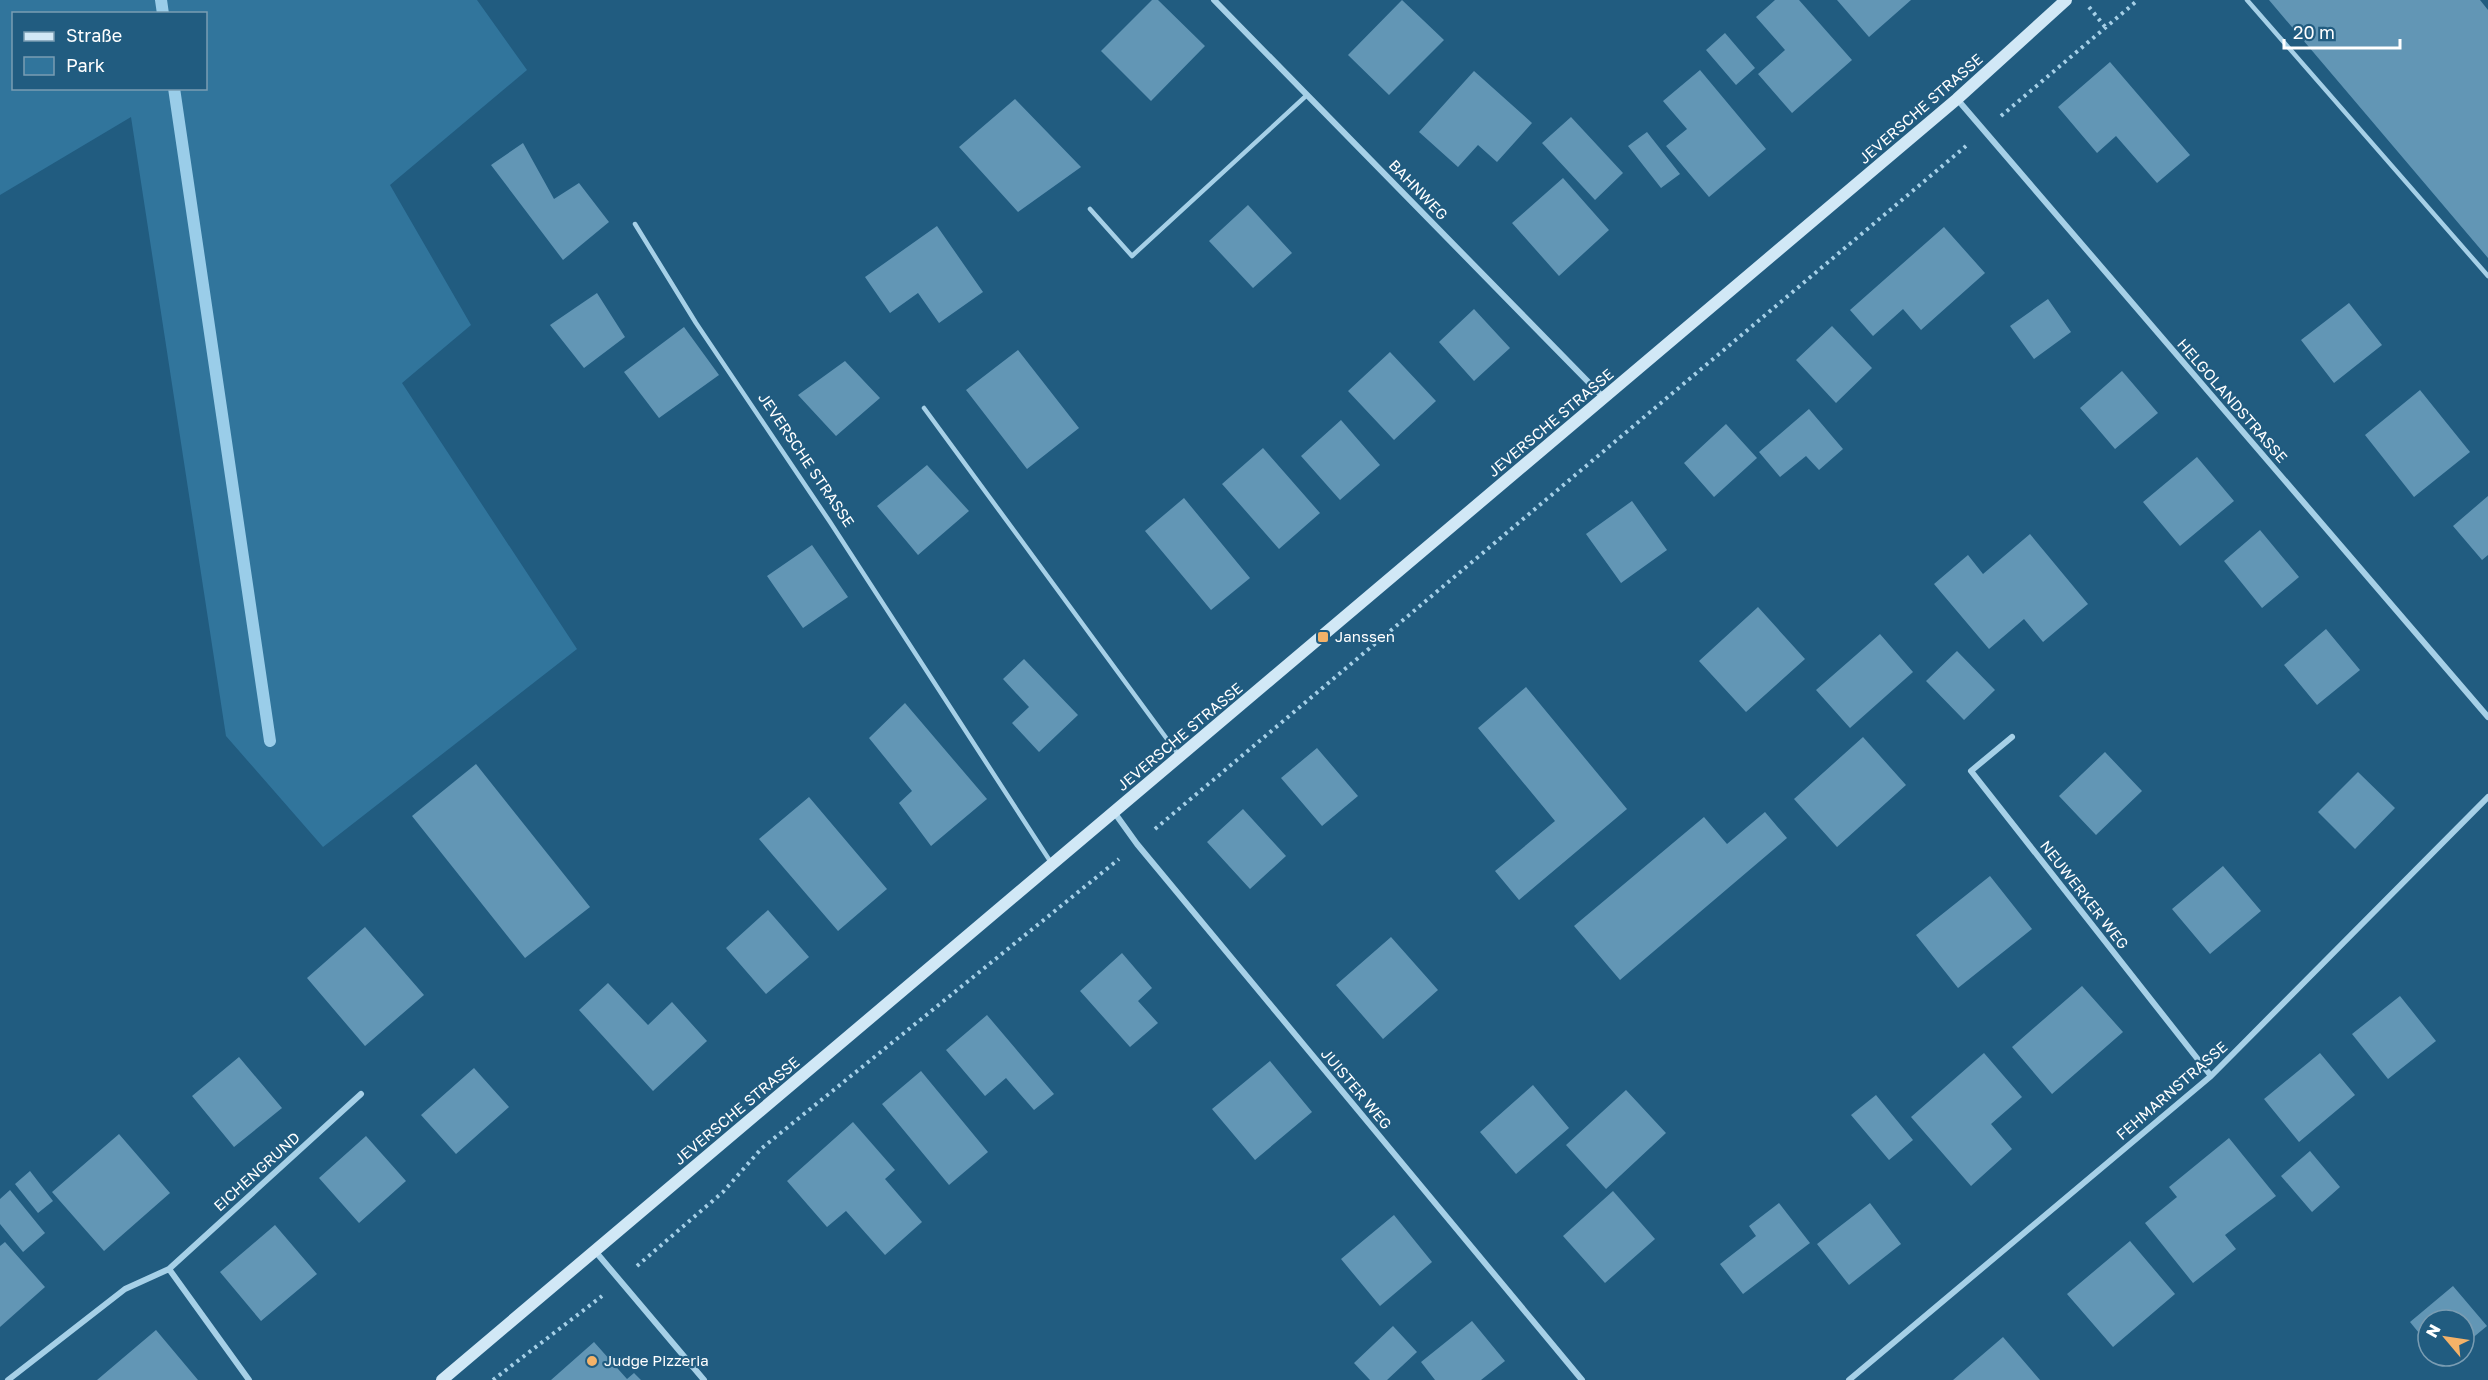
<svg xmlns="http://www.w3.org/2000/svg" width="2488" height="1380" font-family="'Golos Text',sans-serif">
	<rect width="100%" height="100%" fill="#215c80"/>
	<path fill="#31759c" fill-rule="evenodd" d="M0 0H477L527 70 390 185 471 325 402 383 577 649 323 847 226 736 131 117 0 195ZM14 14H206V88H14Z"/>
	<g fill="none" stroke-linecap="round" stroke-linejoin="round">
		<path stroke="#9acde9" stroke-width="12" d="M161 0 163 14
			M174 88 270 741"/>
	</g>
	<path fill="#6296b5" d="M1152 0H1158L1205 46 1151 101 1101 51Z
		M1402 0 1444 40 1389 95 1348 55Z
		M1775 0H1799L1852 60 1792 113 1758 74 1785 50 1756 17Z
		M1837 0H1911L1869 37Z
		M2269 0H2480L2488 10V258Z
		M1725 33 1755 68 1736 85 1706 50Z
		M2110 62 2190 155 2157 183 2116 136 2097 153 2058 107Z
		M1700 70 1766 149 1709 197 1666 146 1687 129 1663 101Z
		M1474 71 1532 123 1497 162 1478 145 1458 167 1419 132Z
		M1015 99 1081 167 1018 212 959 147Z
		M1571 117 1623 173 1595 200 1542 143Z
		M1647 132 1680 174 1661 188 1628 146Z
		M523 143 554 199 579 183 609 222 563 260 491 165Z
		M1563 178 1609 230 1559 276 1512 223Z
		M1248 205 1292 253 1253 288 1209 241Z
		M937 226 983 292 939 323 918 293 890 313 865 277Z
		M1944 227 1985 273 1921 330 1903 309 1873 336 1850 310Z
		M597 293 625 337 584 368 550 325Z
		M2048 299 2071 332 2034 359 2010 326Z
		M2349 303 2382 345 2334 383 2301 340Z
		M1474 309 1510 348 1474 381 1439 342Z
		M1832 326 1872 368 1836 403 1796 360Z
		M684 327 719 375 659 418 624 372Z
		M1018 350 1079 428 1027 469 966 390Z
		M1390 352 1436 401 1394 440 1348 391Z
		M845 361 880 398 836 436 798 395Z
		M2122 371 2158 413 2115 449 2080 408Z
		M2420 390 2470 452 2414 497 2365 435Z
		M1809 409 1843 449 1819 470 1806 456 1780 477 1759 452Z
		M1341 420 1380 465 1340 500 1301 456Z
		M1726 424 1757 458 1714 497 1684 463Z
		M1263 448 1320 513 1279 549 1222 484Z
		M2197 457 2234 501 2180 546 2143 502Z
		M927 465 969 511 918 555 877 506Z
		M2488 496V555L2482 560 2453 526Z
		M1184 498 1250 578 1211 610 1145 531Z
		M1632 501 1667 550 1621 583 1586 534Z
		M2260 530 2299 577 2262 608 2224 561Z
		M2030 534 2088 604 2043 642 2024 619 1989 649 1934 584 1968 555 1983 574Z
		M812 545 848 597 803 628 767 576Z
		M1758 607 1805 659 1746 712 1699 661Z
		M2326 629 2360 670 2317 705 2284 665Z
		M1880 634 1913 672 1850 728 1816 690Z
		M1957 651 1995 690 1964 720 1926 681Z
		M1024 659 1078 715 1039 752 1012 723 1029 707 1003 679Z
		M1526 687 1627 809 1519 900 1495 871 1555 821 1478 728Z
		M905 703 987 799 931 846 899 803 912 791 869 738Z
		M1863 737 1906 785 1837 847 1794 799Z
		M1317 748 1358 796 1322 826 1281 778Z
		M2105 752 2142 791 2096 835 2059 796Z
		M476 764 590 907 525 958 412 816Z
		M2358 772 2395 808 2355 849 2318 812Z
		M809 797 887 889 838 931 759 839Z
		M1243 809 1286 856 1250 889 1207 842Z
		M1765 812 1787 838 1620 980 1574 926 1704 817 1727 844Z
		M2223 866 2261 911 2210 954 2172 909Z
		M1990 876 2032 929 1958 988 1916 935Z
		M768 910 809 957 766 994 726 948Z
		M365 927 424 995 365 1046 307 978Z
		M1391 937 1438 990 1383 1039 1336 985Z
		M1122 953 1152 988 1138 1001 1158 1023 1130 1047 1080 991Z
		M608 983 648 1025 672 1002 707 1041 653 1091 579 1010Z
		M2082 986 2123 1032 2052 1094 2012 1047Z
		M2400 996 2436 1041 2388 1079 2352 1034Z
		M987 1015 1054 1094 1034 1110 1006 1078 985 1096 946 1050Z
		M1984 1053 2022 1097 1991 1124 2012 1149 1971 1186 1911 1117Z
		M2320 1053 2355 1095 2299 1142 2264 1099Z
		M239 1057 282 1108 234 1147 192 1096Z
		M1270 1061 1312 1112 1255 1160 1212 1109Z
		M474 1068 509 1107 456 1154 421 1115Z
		M921 1071 988 1152 949 1185 882 1104Z
		M1533 1085 1569 1128 1516 1174 1480 1132Z
		M1626 1090 1666 1133 1606 1189 1566 1145Z
		M1876 1095 1913 1140 1889 1160 1851 1115Z
		M853 1122 895 1170 885 1179 922 1222 885 1255 846 1211 827 1227 787 1181Z
		M119 1134 170 1193 104 1251 52 1192Z
		M366 1136 406 1181 359 1223 319 1178Z
		M2229 1138 2276 1196 2225 1235 2236 1249 2193 1283 2145 1223 2177 1197 2169 1187Z
		M2310 1151 2340 1187 2312 1212 2281 1176Z
		M30 1171 53 1201 38 1213 15 1184Z
		M10 1190 45 1233 23 1252 0 1224V1199Z
		M1613 1191 1655 1239 1605 1283 1563 1236Z
		M1779 1203 1810 1243 1743 1294 1720 1264 1756 1236 1749 1226Z
		M1870 1203 1901 1244 1849 1285 1817 1244Z
		M1394 1215 1432 1262 1380 1306 1341 1259Z
		M275 1225 317 1274 261 1321 220 1272Z
		M2130 1241 2175 1294 2113 1347 2067 1294Z
		M5 1242 45 1287 0 1327V1246Z
		M2453 1286 2487 1326 2464 1345V1320H2428V1344L2410 1322Z
		M1472 1321 1505 1361 1481 1380H1435L1421 1362Z
		M1393 1326 1417 1352 1387 1380H1370L1354 1363Z
		M156 1330 198 1380H97Z
		M2003 1337 2040 1380H1953Z
		M594 1342 627 1379 634 1373 641 1380H551Z
		M2438 1356H2451L2444 1362Z"/>
	<g fill="none" stroke-linecap="round" stroke-linejoin="round">
		<path stroke="#a6d0e7" stroke-width="4" stroke-dasharray="3 4.5" stroke-linecap="butt" d="M2089 7 2106 28
			M2001 116 2138 0
			M1155 829 1966 146
			M637 1266 723 1192 762 1148 1119 859
			M493 1380 602 1296"/>
		<path stroke="#a6d0e7" stroke-width="4.5" d="M2247 0 2488 276
			M1090 209 1132 256 1307 95
			M635 224 696 323 830 522 1052 864
			M924 408 1178 754"/>
		<path stroke="#a6d0e7" stroke-width="6" d="M1214 0 1604 398
			M1957 99 2488 717
			M2012 737 1971 771 2211 1076
			M1114 812 1137 844 1582 1380
			M595 1251 704 1380
			M169 1269 249 1380
			M8 1380 125 1289 169 1269 361 1094
			M1849 1380 2211 1076 2488 797"/>
		<path stroke="#d1e8f6" stroke-width="12" d="M442 1380 1957 99 2066 0"/>
	</g>
	<g fill="#f4b268" stroke="#215c80" stroke-width="2">
		<rect x="1317" y="631" width="12" height="12" rx="3"/>
		<circle cx="592" cy="1361" r="6"/>
	</g>
	<g text-anchor="middle" stroke-width="4.5" stroke-linejoin="round" paint-order="stroke">
		<g font-size="15" fill="#fff" stroke="#215c80">
			<text transform="translate(1921 109) rotate(-41)" y="5">JEVERSCHE STRASSE</text>
			<text transform="translate(1418 190) rotate(46)" y="5">BAHNWEG</text>
			<text transform="translate(2232 401) rotate(49)" y="5">HELGOLANDSTRASSE</text>
			<text transform="translate(1551 423) rotate(-40)" y="5">JEVERSCHE STRASSE</text>
			<text transform="translate(806 460) rotate(56)" y="5">JEVERSCHE STRASSE</text>
			<text transform="translate(1180 737) rotate(-40)" y="5">JEVERSCHE STRASSE</text>
			<text transform="translate(2084 895) rotate(52)" y="5">NEUWERKER WEG</text>
			<text transform="translate(1356 1089) rotate(50)" y="5">JUISTER WEG</text>
			<text transform="translate(2172 1091) rotate(-41)" y="5">FEHMARNSTRASSE</text>
			<text transform="translate(737 1111) rotate(-40)" y="5">JEVERSCHE STRASSE</text>
			<text transform="translate(257 1172) rotate(-42)" y="5">EICHENGRUND</text>
		</g>
		<g font-size="15" fill="#fff" stroke="#215c80" text-anchor="start">
			<text x="1335" y="642">Janssen</text>
			<text x="604" y="1366">Judge Pizzeria</text>
		</g>
	</g>
	<rect x="12" y="12" width="195" height="78" fill="#215c80" stroke="#7a9db3" stroke-width="1.5"/>
	<rect x="24" y="32" width="30" height="9" fill="#d1e8f6" stroke="#7a9db3" stroke-width="1.5"/>
	<text x="66" y="42" font-size="18" fill="#ffffff">Straße</text>
	<rect x="24" y="57" width="30" height="18" fill="#31759c" stroke="#7a9db3" stroke-width="1.5"/>
	<text x="66" y="72" font-size="18" fill="#ffffff">Park</text>
	<g transform="translate(2446 1338) rotate(299)"><circle r="28" fill="#215c80" stroke="#7a9db3" stroke-width="1.5"/>
	<path d="M0-4.5L10 22L0 15L-10 22Z" fill="#f4b268"/>
	<text y="-9" font-size="16" font-weight="bold" text-anchor="middle" fill="#ffffff">N</text>
	</g>
	<path d="M2284 39v9h116v-9" fill="none" stroke="#ffffff" stroke-width="3"/>
	<text x="2293" y="39" font-size="18" fill="#ffffff" stroke="#215c80" stroke-width="4.5" paint-order="stroke">20 m</text>
</svg>
